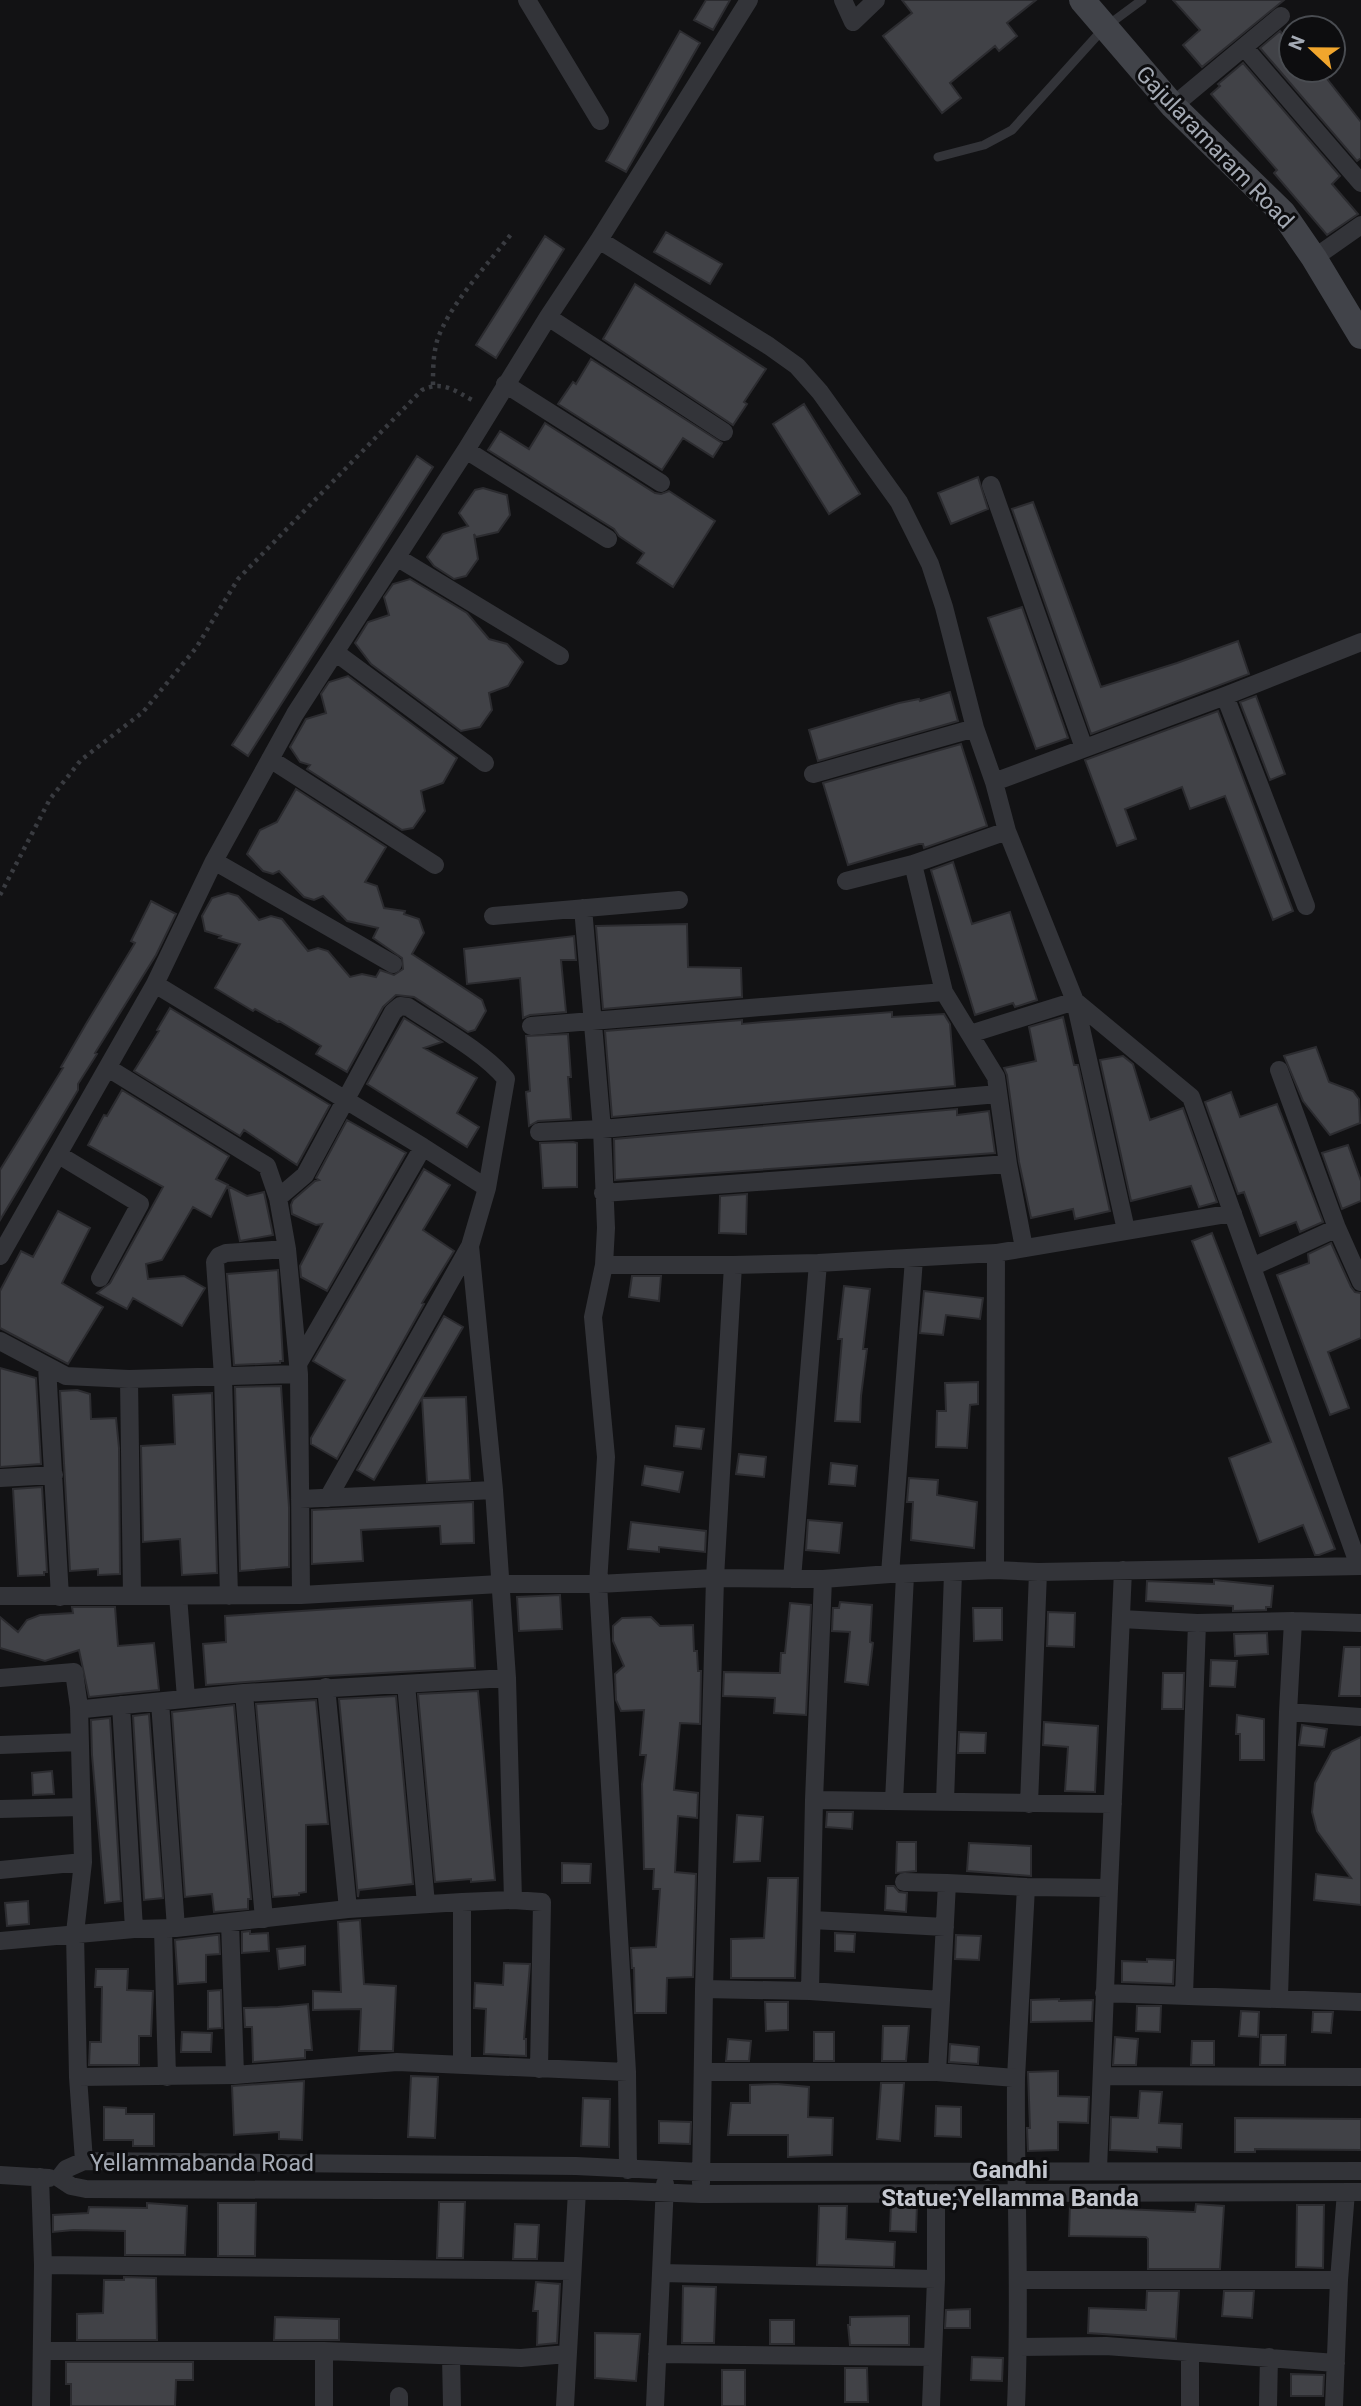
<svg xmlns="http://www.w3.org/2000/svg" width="1361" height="2406" font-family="Roboto,sans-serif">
	<rect width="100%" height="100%" fill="#121214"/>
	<path fill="#414247" stroke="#2c2c30" stroke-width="2" d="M706 0H730L713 30 694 20Z
		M902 0H1036L1007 23 1017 36 999 51 995 46 950 83 961 98 942 113 883 36 912 13Z
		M1173 0H1284L1202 67 1183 45 1200 30Z
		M680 31 700 43 626 172 606 161Z
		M1280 31 1291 44V70H1320L1361 122V158L1357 161 1260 48Z
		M1243 63 1340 176 1332 184 1358 214 1327 235 1274 173 1277 170 1211 94 1220 86 1218 84Z
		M666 232 722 264 710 284 654 252Z
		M545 236 564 249 496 358 476 345Z
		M635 284 766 369 744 402 747 404 733 425 603 339Z
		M591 359 722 443 713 457 683 438 662 470 558 404 573 382 576 384Z
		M804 404 860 494 829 514 773 424Z
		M545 423 655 493 661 494 669 491 715 521 673 587 637 563 644 553 619 536 614 529 488 450 500 431 529 449Z
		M417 456 433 467 248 756 232 745Z
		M978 477 988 509 951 524 938 493Z
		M483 488 507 495 510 515 498 532 476 537 474 534 478 559 466 576 454 579 434 566 427 557 443 534 468 526 459 513 475 490Z
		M1033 502 1101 687 1177 663 1238 641 1249 674 1091 734 1012 509Z
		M410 579 467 613 489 639 507 644 523 662 508 686 489 693 492 710 480 727 461 731 371 664 355 643 368 622 389 615 384 597 393 584Z
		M1022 607 1068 738 1036 749 988 618Z
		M348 676 457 758 443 783 421 791 425 811 413 828 402 830 307 769 310 765 300 762 290 747 306 719 326 713 321 694 329 682Z
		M950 692 958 721 818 761 809 730 899 703 919 699 920 701Z
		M1256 696 1285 774 1270 780 1240 702Z
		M1218 711 1293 911 1273 920 1225 796 1190 809 1182 787 1125 809 1136 839 1117 846 1085 760Z
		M961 744 987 826 924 848 923 844H919L848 865 823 783Z
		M296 789 386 847 365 882 377 886 384 908 405 911 404 914 419 919 424 933 412 954 482 1000 486 1011 475 1030 468 1032 414 997 396 995 383 1007 347 1072 316 1054 321 1046 279 1021 278 1022 255 1009 253 1011 215 988 240 944 219 938 221 936 205 931 202 916 212 898 228 893 238 896 259 920 271 916 282 919 308 951 318 948 328 951 350 977 362 974 376 977 380 970 394 975 403 969 402 958 373 938 378 928 347 921 323 896 314 900 304 897 279 871 273 874 263 871 247 854 260 830 277 822Z
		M953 862 972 924 1010 912 1037 1000 1015 1007 1013 1003 975 1015 931 870Z
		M151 901 176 914 156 955 95 1053 97 1054 78 1084V1090L0 1220V1170L63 1068 61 1067 86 1024 135 943 131 941Z
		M687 924 688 967 741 968 742 997 603 1009 596 926Z
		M574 936 576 960H561L566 1012 530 1015 523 1018 520 978 467 984 464 949Z
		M170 1008 330 1105 297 1165 244 1130 240 1136 134 1071 159 1031 157 1030Z
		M892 1012V1017L944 1014 950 1024 955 1086 612 1117 605 1031 742 1020V1024L763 1022Z
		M1063 1017 1074 1065H1078L1110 1211 1075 1219 1073 1209 1031 1218 1019 1162 1007 1075 1004 1068 1036 1061 1029 1027Z
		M404 1018 442 1042 424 1048 477 1078 457 1113 479 1127 467 1147 367 1084Z
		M568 1034 571 1077H568L571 1119 538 1121 529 1126 526 1092 530 1091 526 1036Z
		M1316 1047 1329 1082 1353 1091 1359 1099 1360 1123 1330 1135 1303 1101 1284 1056Z
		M1123 1056 1133 1064 1150 1120 1183 1108 1217 1202 1199 1207 1191 1186 1131 1201 1100 1060Z
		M122 1090 229 1156 216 1179 228 1185 211 1217 193 1207 162 1260 146 1264 148 1279 184 1276 205 1288 182 1326 133 1298 127 1309 97 1293 110 1283 163 1187 88 1145 104 1115 107 1116Z
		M1231 1092 1240 1117 1277 1104 1323 1222 1300 1232 1296 1222 1260 1236 1244 1192 1238 1194 1205 1102Z
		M957 1109V1115L989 1111 995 1153 615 1180 614 1139Z
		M347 1120 406 1153 327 1291 301 1277 300 1266 322 1224 316 1225 292 1214 291 1205 293 1200 315 1181 319 1180 316 1178Z
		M573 1142 577 1143V1187L543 1188 540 1143Z
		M1348 1145 1361 1181V1201L1342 1209 1322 1153Z
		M424 1169 450 1185 423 1230 454 1251 422 1303 424 1304 337 1459 311 1444V1438L345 1380 313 1361Z
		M228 1186 247 1196 264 1192 273 1235 240 1241Z
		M747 1194 746 1234 719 1233 720 1196Z
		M58 1211 90 1228 62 1283 103 1307 68 1364 0 1328V1291L21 1251 33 1257Z
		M1212 1233 1335 1549 1319 1555H1315L1303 1525 1259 1542 1229 1458 1271 1442 1192 1241Z
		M1331 1243 1351 1287 1355 1292 1361 1293V1338L1328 1352 1349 1408 1330 1415 1277 1275 1309 1263 1308 1254Z
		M278 1270 283 1361H280V1363L234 1365 227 1274Z
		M632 1276H661L659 1301 629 1297Z
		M844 1286 870 1289 863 1349H867L861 1396 860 1422 835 1421 842 1339H838Z
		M924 1291 983 1298 980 1319 946 1315 943 1335 920 1333Z
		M444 1316 463 1327 374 1480 357 1470Z
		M0 1368 36 1378 41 1464 0 1467Z
		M978 1382V1404L970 1405 967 1448 936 1447 937 1411H946L945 1383Z
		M281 1386 289 1507V1567L240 1571 235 1387Z
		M77 1390 90 1394 91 1419 116 1418 119 1448 120 1574 98 1575V1569L70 1571 60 1391Z
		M212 1393 217 1573 182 1575 180 1539 143 1542 141 1446 175 1444 173 1395Z
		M466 1397 470 1480 427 1482 422 1398Z
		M676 1426 704 1429 701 1449 674 1446Z
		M739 1454 766 1457 764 1477 736 1474Z
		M831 1463 857 1466 855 1486 829 1484Z
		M645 1466 683 1472 679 1492 642 1485Z
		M909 1478 938 1480 937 1495 977 1502 974 1548 911 1540 913 1502H907Z
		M42 1487 47 1572H44V1575L18 1576 13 1489Z
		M473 1502 474 1543 441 1544 440 1526 361 1530 363 1561 312 1564V1510Z
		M808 1520 842 1523 839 1553 806 1550Z
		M631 1522 706 1531 705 1552 659 1547V1552L628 1549Z
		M1214 1580 1273 1586 1271 1607H1266V1610L1233 1611V1606L1146 1601 1147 1581 1214 1584Z
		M560 1595 562 1629 519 1631 517 1597Z
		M472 1600 475 1668 326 1676 206 1685 203 1644 226 1642 225 1616Z
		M840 1602 872 1605 870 1642 873 1643 868 1685 845 1682 850 1632 832 1631 833 1608H839Z
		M790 1603 811 1605 806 1715 774 1713 775 1698 723 1696 724 1672 780 1673 781 1653H785Z
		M72 1607H115L118 1646 154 1643 159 1690 89 1697 79 1650 45 1661 0 1648V1617L18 1632 27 1620 40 1615 73 1613Z
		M973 1608H1002V1640L974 1641Z
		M1048 1612 1075 1613 1074 1647 1047 1646Z
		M651 1617 660 1626 693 1625 694 1651H697L698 1671H701L700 1724 680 1723 674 1790 698 1793 697 1818 678 1816 675 1872 696 1874 693 1977 667 1978 666 2013H635L634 1968H632L631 1948 656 1947 660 1889H653L654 1869H644L642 1784 646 1755H640L644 1710 621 1711 616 1700 615 1674 624 1666 613 1641V1626L622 1618Z
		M1267 1633 1268 1654 1235 1656 1234 1634Z
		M1344 1647H1361V1696H1339Z
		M1211 1660 1237 1661 1235 1687 1210 1686Z
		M1163 1673H1184L1183 1709H1162Z
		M478 1691 495 1880 471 1882V1879L435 1882 418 1694Z
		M396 1696 413 1884 359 1890 358 1897 339 1699Z
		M316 1700 328 1824 306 1825V1892L299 1893V1895L273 1897 256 1704Z
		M234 1705 251 1899H248V1909L214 1912 212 1894 185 1897 172 1712Z
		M149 1714 163 1898 144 1900 133 1716Z
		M1237 1715 1264 1719V1760H1240V1734H1236Z
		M110 1718 121 1901 105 1903 92 1755 91 1720Z
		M1044 1722 1098 1726 1095 1792 1065 1791 1068 1747 1043 1745Z
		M1302 1725 1327 1729 1324 1747 1299 1745Z
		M959 1732 986 1733 985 1753H958Z
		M1361 1737V1905L1314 1900 1316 1874 1351 1878 1317 1831 1312 1812 1315 1783 1332 1751Z
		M52 1771 54 1794 33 1795 32 1773Z
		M827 1812H853L852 1829 826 1827Z
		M737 1815 763 1817 760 1861 734 1862Z
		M897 1842H916V1871L896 1873Z
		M969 1843 1031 1846V1876L967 1871Z
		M562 1863 591 1864 590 1883H562Z
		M768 1878H798L795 1978H731V1939L764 1938Z
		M886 1886H894L899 1892 907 1893 906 1912 885 1910Z
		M28 1901 29 1924 7 1926 5 1903Z
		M360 1920 364 1984 396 1986 393 2051H359L361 2009 313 2010V1991L341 1992 338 1922Z
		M250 1931V1934L268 1933 269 1951 242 1953V1932Z
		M835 1933 855 1934 854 1952 835 1951Z
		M216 1935H219L220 1954 206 1955V1982L178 1984 175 1940Z
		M956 1935 981 1936 979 1960 955 1959Z
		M305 1946V1965L279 1969 277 1949Z
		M1147 1959 1174 1960 1173 1984 1122 1982V1961L1147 1962Z
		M504 1963 530 1964 524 2039H526V2056L484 2054 486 2009 474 2008 475 1983 503 1985Z
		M96 1969H128L127 1990 153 1991 151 2036H139V2065H89L90 2042H101L102 1987H95Z
		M221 1990 222 2028 208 2029V1991Z
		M1059 1999V2001L1093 2000 1092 2021 1031 2022V2000Z
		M765 2002H788V2030L766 2031Z
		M308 2004 312 2050H305V2058L253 2062 252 2027H245L244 2008 278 2007Z
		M1137 2006H1161L1160 2032 1136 2031Z
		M1241 2011 1259 2012 1258 2037 1239 2036Z
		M1313 2012H1333L1331 2033 1312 2032Z
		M883 2026H909L906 2061H882Z
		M182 2032 212 2033 211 2052H181Z
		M814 2032H834V2061H814Z
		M1261 2035H1286L1285 2065H1260Z
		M1115 2037 1138 2039 1136 2065H1113Z
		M728 2039 751 2041 749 2061H726Z
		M1192 2041H1214V2065H1191Z
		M950 2044 979 2047 978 2064 949 2062Z
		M1058 2071V2096L1089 2097 1088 2123 1058 2122V2150L1028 2151 1027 2128H1030L1028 2072Z
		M411 2076 438 2077 435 2138 408 2137Z
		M304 2081 302 2140 279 2139V2132L234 2135 232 2086Z
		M881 2083H904L900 2141 877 2139Z
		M777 2084 809 2087 808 2117 833 2118 832 2155 788 2157V2135H728L731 2103H750V2085Z
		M1140 2091 1162 2092 1159 2123 1182 2124 1181 2148 1157 2147V2152L1110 2150 1111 2117 1138 2118Z
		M583 2098 610 2099 609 2147 581 2146Z
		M936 2106 961 2107V2137L935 2136Z
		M104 2107 126 2108V2114H154V2146H133V2140H104Z
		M1235 2118 1361 2119V2150L1255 2149V2152H1235Z
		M659 2121 691 2122 690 2144 659 2143Z
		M439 2202H465L463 2258H437Z
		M147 2203 187 2206 185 2255H125V2231L73 2230 53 2232V2215L88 2213 89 2207 147 2208Z
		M218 2203H256L255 2256H218Z
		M1070 2204H1098V2208L1195 2212 1196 2204 1224 2206 1220 2269H1148V2239L1146 2237 1069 2236Z
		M891 2205H917L916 2232 890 2231Z
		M1297 2205H1324L1323 2268 1296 2267Z
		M819 2206H847L846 2239 895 2242 894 2267 817 2265Z
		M515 2224 539 2225 537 2259H513Z
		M124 2277 156 2278 157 2340H77V2314L103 2313 104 2280H124Z
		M536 2282 560 2284 557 2343 537 2345 538 2311H533Z
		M683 2286 716 2287 714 2343H682Z
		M1147 2291H1179L1176 2339 1088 2333 1089 2308 1146 2310Z
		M1224 2291H1254L1252 2318 1222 2316Z
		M970 2309V2328H945L946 2310Z
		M909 2316V2345H850L848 2325H850V2317Z
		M275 2317 339 2319V2340H274Z
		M770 2320H794V2344H770Z
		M595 2333 640 2334 636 2381 595 2378Z
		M972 2357 1003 2358 1002 2381 971 2380Z
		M66 2362H193V2380H176L175 2406H71V2384H66Z
		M845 2368H867L868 2402H845Z
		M722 2370H745V2406H722Z
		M1291 2374 1324 2375 1323 2396H1291Z"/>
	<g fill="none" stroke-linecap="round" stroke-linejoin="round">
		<path stroke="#393b40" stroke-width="4.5" stroke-dasharray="3.5 5" stroke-linecap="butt" d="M433 385C433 370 433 356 437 341 448 306 489 263 512 233
			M0 895 50 799 81 760 143 712 196 648 238 579 422 390C443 380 455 391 474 401"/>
		<path stroke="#333439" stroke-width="9" d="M938 157 984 145 1012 130 1104 28 1142 0"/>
		<path stroke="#333439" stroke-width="18" d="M527 0 600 121
			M843 0 853 22 876 0
			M1244 47 1361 183
			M1173 106 1281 16
			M599 240 749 0
			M1314 258 1361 225
			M548 317 724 432
			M505 384 661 483
			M466 450 548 317 599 240 769 346 797 366 820 392 899 502 930 564 944 607 975 728
			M991 485 1084 748
			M398 558 560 656
			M335 652 485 763
			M1225 696 1306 906
			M270 759 435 865
			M813 774 975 728 994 782 1007 831
			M994 782 1225 696 1361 642
			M214 861 393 964
			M846 881 913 864
			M583 908 602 1129 606 1228 604 1265 593 1317 606 1457 598 1584 627 2072 628 2170
			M493 916 679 900
			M155 984 214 861 295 714 466 450 608 539
			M531 1026 944 992
			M970 1034 1075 1001 1126 1230
			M108 1068 267 1166 278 1198 287 1249
			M539 1132 602 1129 998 1094
			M59 1155 140 1204 100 1278
			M603 1193 1008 1164
			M278 1198 305 1175 393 1012 400 1006 408 1007C438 1027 484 1052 506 1079L487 1188 470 1246 494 1490 507 1678 513 1900
			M1337 1228 1361 1282
			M1024 1248 1008 1164 996 1077 944 992 913 864 1007 831 1075 1001 1191 1097 1359 1566
			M0 1256 155 984 423 1147 487 1188
			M604 1265H733
			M1252 1267 1337 1228 1279 1070
			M0 1341 66 1376 129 1379 299 1374 301 1595
			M298 1364 423 1147
			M47 1366 60 1597
			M129 1379 132 1595
			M0 1478 54 1475
			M328 1498 470 1246
			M300 1499 494 1490
			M995 1570 996 1253
			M890 1574 914 1259
			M792 1579 818 1263
			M0 1596 301 1595 500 1584H598L715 1578 733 1265 818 1263 996 1253 1233 1213
			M178 1596 186 1698
			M229 1596 223 1376 215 1262 219 1256 226 1253 287 1249 299 1374
			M1121 1619 1197 1623
			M0 1678 74 1672 79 1707 83 1862 75 1933 78 2077 84 2161
			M406 1684 426 1904
			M326 1687 348 1909
			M244 1693 264 1919
			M160 1702 176 1928
			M121 1705 134 1929
			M79 1707 84 1709 244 1693 507 1678
			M1288 1712 1361 1717
			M0 1745 80 1742
			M814 1800 1113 1804
			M894 1801 905 1575
			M945 1801 953 1573
			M1029 1804 1038 1572
			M0 1809 81 1807
			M0 1870 83 1862
			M904 1882 947 1883
			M462 1902 513 1900 542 1902 539 2069
			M812 1920 945 1927
			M230 1922 235 2075
			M163 1929 167 2077
			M0 1941 134 1929 176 1928 348 1909 462 1902V2065
			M704 1989 810 1991 941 2000 947 1883 1026 1887
			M810 1991 814 1800 823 1579
			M1104 1993 1361 2002
			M1184 1995 1197 1623 1293 1621 1361 1623
			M1279 1997 1288 1712 1293 1621
			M703 2072H937L1016 2078 1026 1887 1109 1888 1123 1570
			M937 2072 941 2000
			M1103 2076 1361 2077
			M78 2077 235 2075 397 2062 627 2072
			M1098 2170 1109 1888
			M0 2175 49 2178
			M40 2177 43 2265 41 2406
			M59 2178 66 2169 84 2161 576 2166 701 2172 1361 2171
			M59 2178 71 2186 86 2189 627 2191 701 2194 1361 2192
			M701 2183 704 1989 715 1578 823 1579 890 1574 995 1570 1038 1572 1361 1566
			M43 2265 572 2271
			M661 2273 936 2279
			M1019 2280H1339
			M1019 2347 1106 2346 1336 2363
			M42 2351H324L521 2358 567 2354
			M324 2351V2406
			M657 2354 933 2357
			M451 2356 452 2406
			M399 2406V2396
			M565 2406 577 2191
			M655 2406 665 2184
			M931 2406 936 2279V2193
			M1016 2406C1021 2296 1015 2187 1016 2078
			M1190 2406V2353
			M1268 2406 1269 2357
			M1334 2406 1339 2280 1346 2192"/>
		<path stroke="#414349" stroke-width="26" d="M1082 0 1173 106 1283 213 1314 258 1361 336"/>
	</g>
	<g text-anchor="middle" stroke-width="6" stroke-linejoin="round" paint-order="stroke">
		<g font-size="23" fill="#a4aab4" stroke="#0d0d0f">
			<text transform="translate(1215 147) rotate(46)" y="8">Gajularamaram Road</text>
			<text x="202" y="2171">Yellammabanda Road</text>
		</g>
		<g font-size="24" font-weight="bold" fill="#c5c8d0" stroke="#0d0d0f">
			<text x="1010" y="2178">Gandhi<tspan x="1010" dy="28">Statue;Yellamma Banda</tspan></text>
		</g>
	</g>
	<g transform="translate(1312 49) rotate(292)"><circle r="33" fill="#0d0d0f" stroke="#494c51" stroke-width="2"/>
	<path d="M0-5L12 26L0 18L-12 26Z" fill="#f1a62d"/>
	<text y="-10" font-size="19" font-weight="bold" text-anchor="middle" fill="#a4aab4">N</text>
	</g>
</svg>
